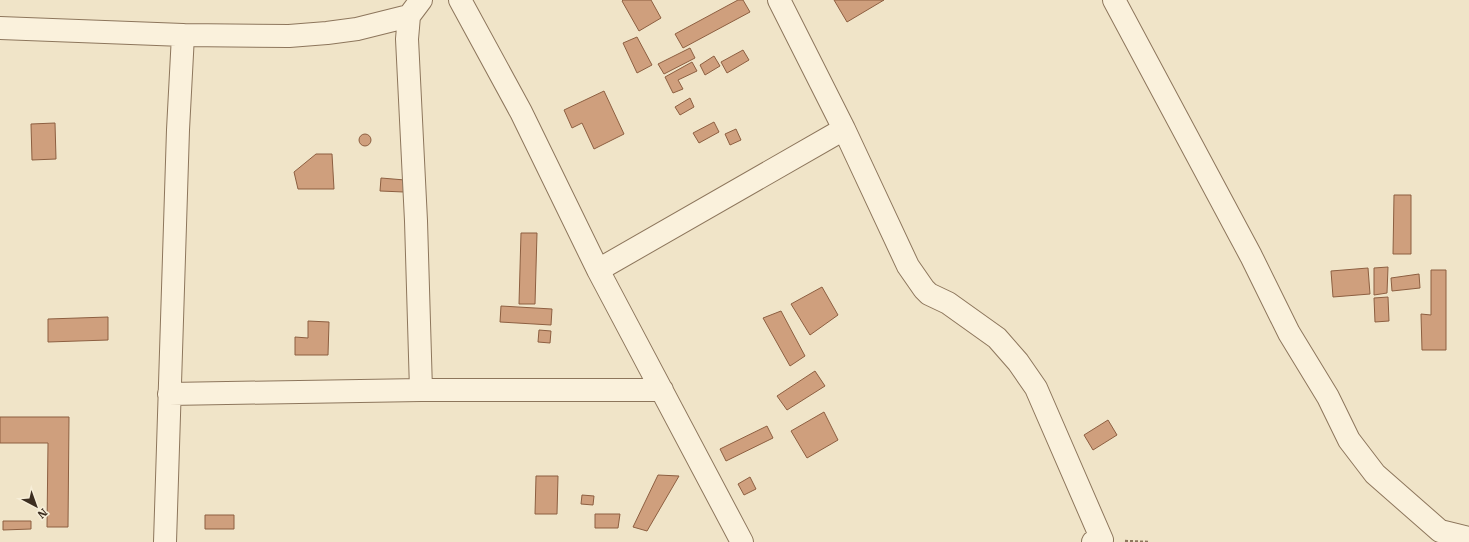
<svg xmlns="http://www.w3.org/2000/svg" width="1469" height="542" font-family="'IBM Plex Serif',serif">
	<rect width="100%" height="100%" fill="#f0e4c8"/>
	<path fill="#cf9f7d" stroke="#8d5f41" d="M623 0H651L661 18 639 31 622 1Z
		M738 0H743L750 12 683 48 675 34Z
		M834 0H884L847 22Z
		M637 37 652 65 637 73 623 43Z
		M690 48 695 58 664 74 658 64Z
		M743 50 749 60 727 73 721 62Z
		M714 56 720 66 705 75 700 65Z
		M692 62 697 71 678 80 683 89 673 93 665 77Z
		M604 91 624 134 594 149 582 123 572 128 564 110Z
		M690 98 694 107 680 115 675 107Z
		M714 122 719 132 699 143 693 133Z
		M55 123 56 159 32 160 31 124Z
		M736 129 741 140 730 145 725 134Z
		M359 140a6 6 0 1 1 12 0a6 6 0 1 1-12 0Z
		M316 154H332L334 189H298L294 172Z
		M381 178 405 180 404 192 380 191Z
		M1394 195H1411V254H1393Z
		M521 233H537L535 304H519Z
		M1388 267 1387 293 1374 295V268Z
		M1368 268 1370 294 1333 297 1331 271Z
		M1431 270H1446V350H1422L1421 314 1431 315Z
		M1419 274 1420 288 1392 291 1391 278Z
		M822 287 838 315 810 335 791 304Z
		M1388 297 1389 321 1375 322 1374 298Z
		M501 306 552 309 551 325 500 322Z
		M781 311 805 356 790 366 763 318Z
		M108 317V340L48 342V319Z
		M308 321 329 322 328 355H295V337L308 338Z
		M539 330 551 331 550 343 538 342Z
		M815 371 825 386 787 410 777 396Z
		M824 412 838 440 807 458 791 431Z
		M0 417H69L68 527H47L48 443H0Z
		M1108 420 1117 435 1093 450 1084 435Z
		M767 426 773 438 726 461 720 449Z
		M658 475 679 476 647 531 633 527Z
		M536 476H558L557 514H535Z
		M750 477 756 489 744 495 738 484Z
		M582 495 594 496 593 505 581 504Z
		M595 514H620L618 528H595Z
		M205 515H234V529H205Z
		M3 521H31V529L3 530Z"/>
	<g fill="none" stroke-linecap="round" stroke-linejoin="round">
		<g stroke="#8d765c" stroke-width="24">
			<path id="minor" d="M421 0 409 16 407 39 416 221 421 390
				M460 0 521 112 598 270 742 542
				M779 0 844 129 908 266 924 289 929 294 948 303 997 338 1018 362 1036 388 1102 540 1093 542
				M1114 0 1251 256 1289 333 1328 397 1349 440 1375 474 1440 531 1469 538
				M0 28 183 35 289 36 327 33 357 29 409 16
				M598 270 844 129
				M169 394 421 390H662
				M165 542 178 130 183 35"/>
		</g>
		<path stroke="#8d765c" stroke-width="2.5" stroke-dasharray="3 2" stroke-linecap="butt" d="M1125 541 1148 542"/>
		<use href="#minor" stroke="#faf1dc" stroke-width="22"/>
	</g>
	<g transform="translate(36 506) rotate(139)" stroke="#f7eed8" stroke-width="3" paint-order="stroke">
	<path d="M0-3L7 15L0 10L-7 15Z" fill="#3d2e20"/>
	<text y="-6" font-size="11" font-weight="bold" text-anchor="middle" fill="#3d2e20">N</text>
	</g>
</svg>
